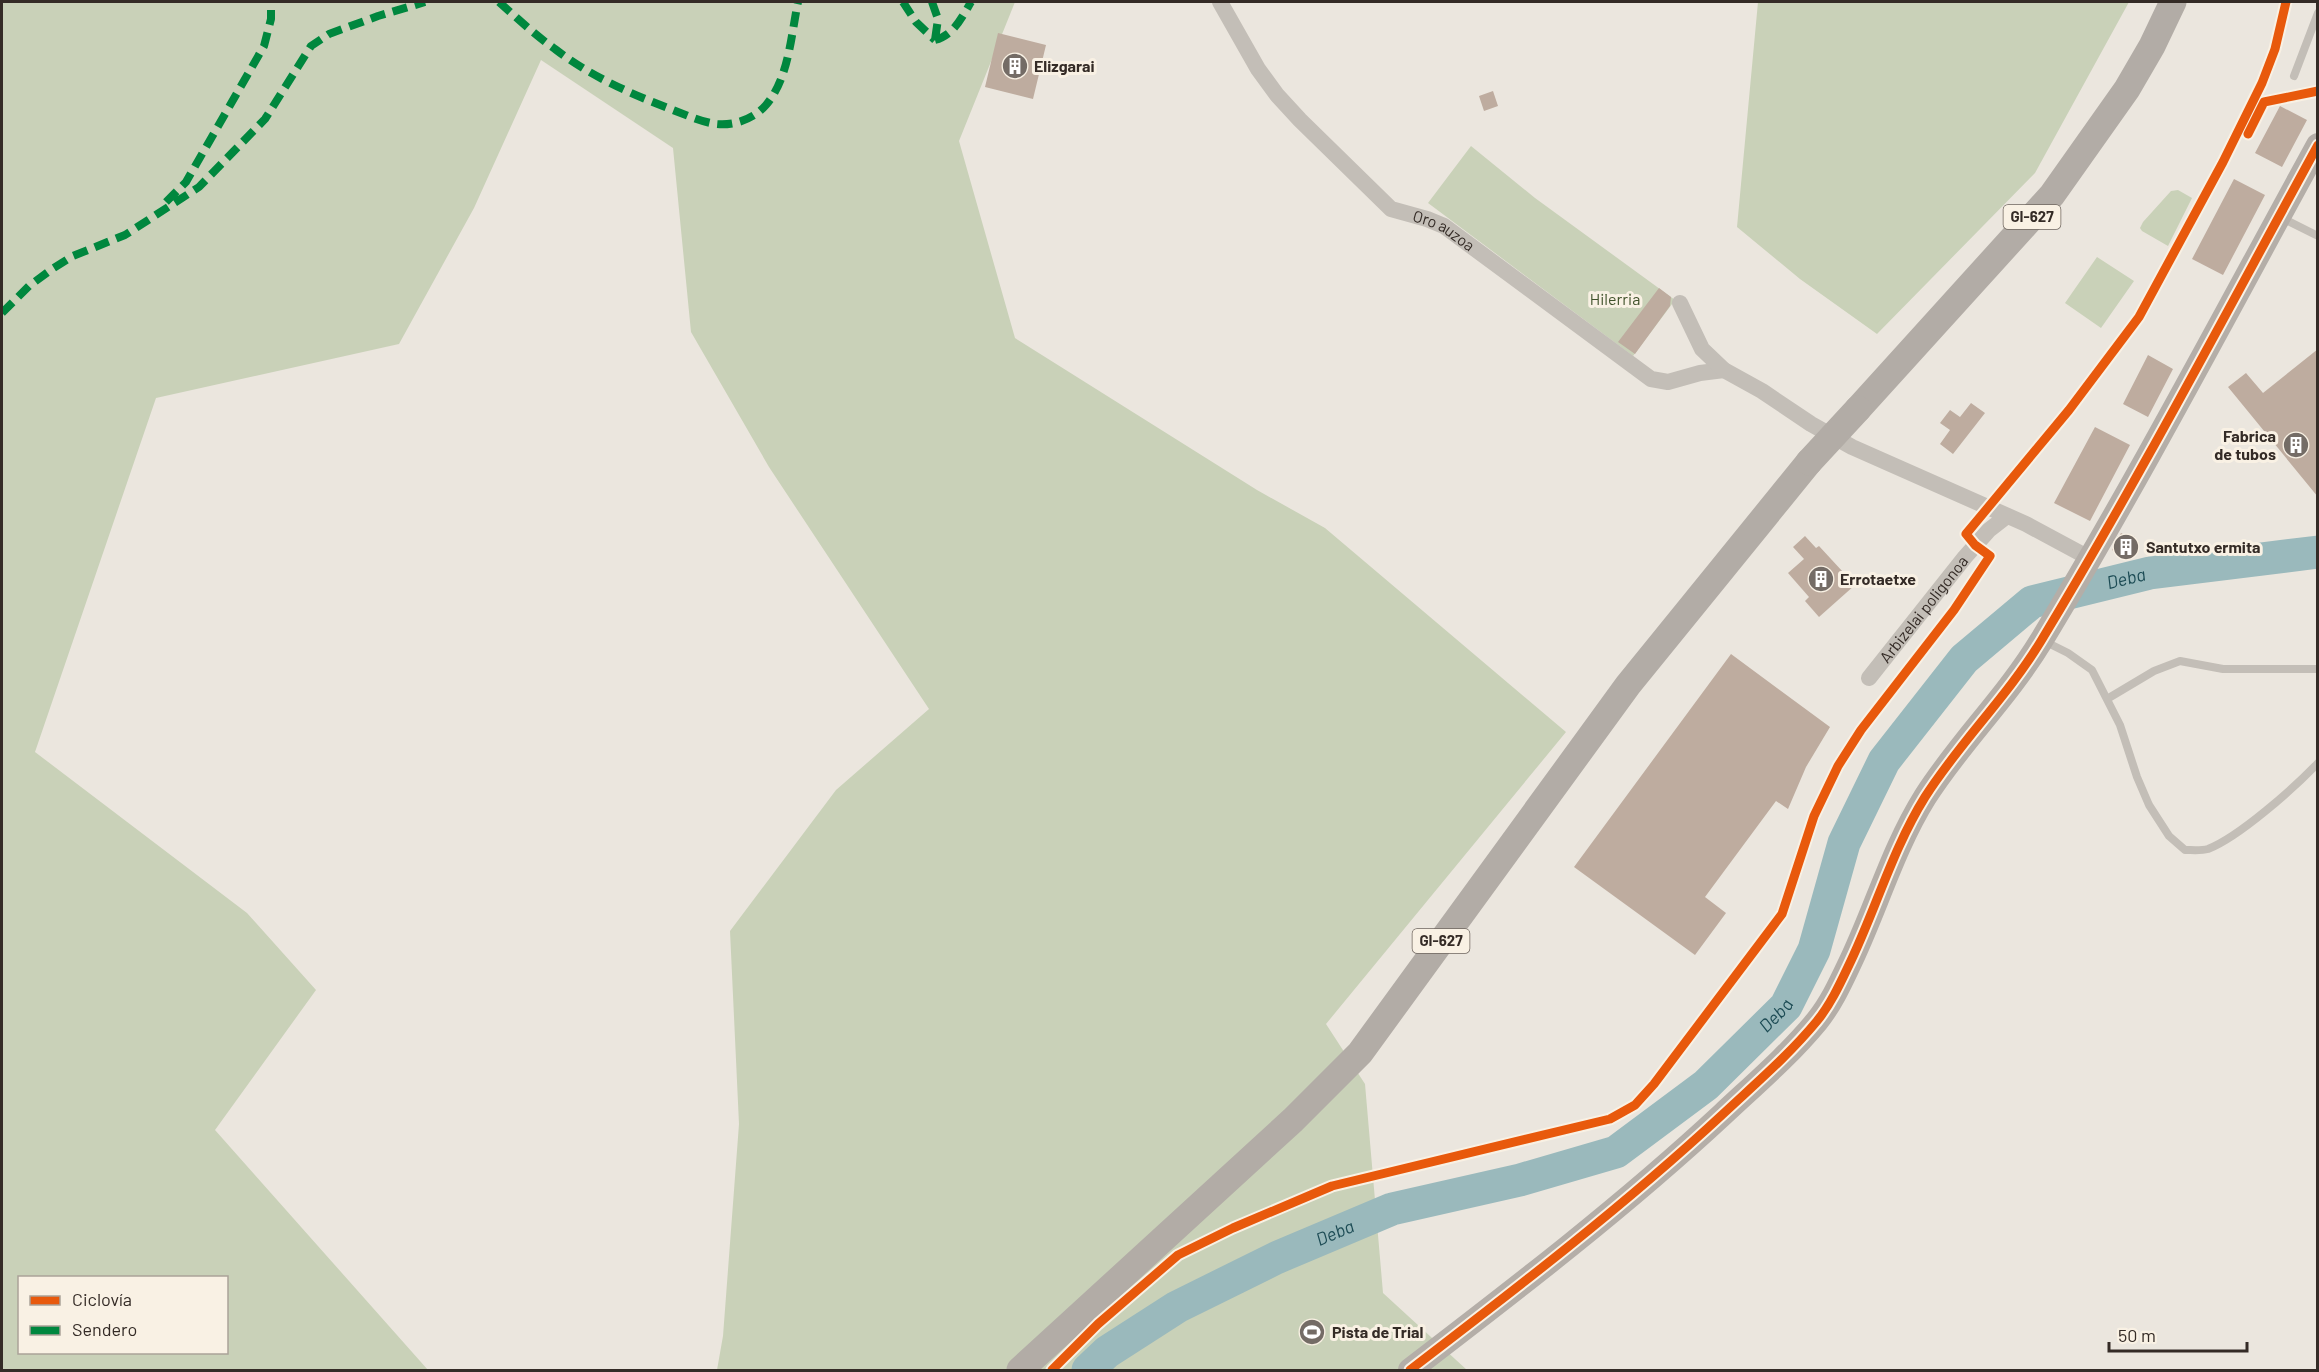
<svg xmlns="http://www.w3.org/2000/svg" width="2319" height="1372" font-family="Barlow,sans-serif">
	<rect width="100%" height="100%" fill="#ebe6de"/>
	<path fill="#c9d1b8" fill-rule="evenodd" d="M2 2H1015L959 141 1015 338 1257 490 1325 528 1566 732 1326 1024 1365 1084 1383 1293 1467 1370H717L723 1336 739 1124 730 931 836 790 929 709 769 467 691 332 673 148 541 60 474 208 399 344 156 398 35 752 247 913 316 990 215 1130 428 1370H2ZM20 1278H226V1352H20Z
		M1758 2H2129L2035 173 1877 334 1800 279 1737 227Z
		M1471 146 1535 198 1675 300 1633 356 1428 203Z
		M2178 190 2192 198 2168 246 2142 231 2140 228 2143 222 2171 191Z
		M2097 257 2134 281 2101 328 2065 303Z"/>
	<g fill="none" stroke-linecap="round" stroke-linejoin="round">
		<path stroke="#9ab9bc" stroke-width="33" id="s1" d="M1088 1370 1107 1352 1177 1307 1276 1258 1392 1209 1520 1180 1616 1152 1706 1085 1786 1006 1814 950 1844 843 1884 761 1964 659 2032 602 2150 573 2318 552"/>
	</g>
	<path fill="#beac9f" d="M998 33 1046 45 1033 99 985 87Z
		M1493 91 1498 106 1484 111 1479 96Z
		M2280 106 2307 120 2282 167 2255 153Z
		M2234 179 2265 195 2223 275 2192 259Z
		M1659 288 1671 297 1670 306 1635 354 1618 342Z
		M2318 349V497L2228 387 2246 373 2263 393Z
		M2148 355 2173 369 2148 417 2123 404Z
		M1971 403 1985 413 1953 454 1940 444 1950 430 1940 423 1950 410 1960 417Z
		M2095 427 2130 445 2090 521 2054 503Z
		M2121 533 2139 543 2130 560 2112 550Z
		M1805 536 1816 548 1819 546 1855 585 1819 617 1805 601 1809 597 1788 573 1804 559 1793 547Z
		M1731 654 1830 727 1806 767 1788 809 1776 801 1705 897 1726 913 1695 955 1574 867Z"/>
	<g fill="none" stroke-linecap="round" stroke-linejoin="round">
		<path stroke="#c3beb7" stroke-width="8" d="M2294 76 2318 13
			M2282 218 2316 235
			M2042 640 2068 653 2092 670 2120 725 2137 777 2149 805 2169 836 2185 850C2192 850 2201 851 2208 849 2239 837 2294 788 2318 763
			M2107 699 2154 671 2180 661 2223 669H2318"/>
		<g stroke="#c3beb7" stroke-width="16">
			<path id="s2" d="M1220 2 1258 69 1277 95 1300 120 1391 209 1427 219 1444 226 1651 379 1668 382 1700 373 1724 370"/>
			<path d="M1680 303 1702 349 1724 370 1762 391 1811 424 1852 447 2026 524 2091 559"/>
			<path id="s3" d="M1869 678 1965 557 1989 530 2007 516"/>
		</g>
		<path stroke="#b4aea8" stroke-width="24" d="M1410 1370C1517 1288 1624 1206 1723 1114 1755 1084 1789 1055 1817 1021 1830 1005 1839 986 1848 967 1875 912 1892 850 1925 797 1960 742 2007 697 2041 641 2139 479 2227 311 2318 145"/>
		<path stroke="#b2aca6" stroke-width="27" d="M1858 409 2052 195 2127 89 2152 46 2173 2
			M1020 1370 1293 1120 1360 1053 1628 685 1809 462"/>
		<path stroke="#b2aca6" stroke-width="27" d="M1809 462 1858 409"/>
		<path stroke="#00873e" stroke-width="8" stroke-dasharray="15 8" stroke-linecap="butt" d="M499 2C517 18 535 35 555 49 590 76 631 94 673 110 686 115 702 122 716 124 734 126 754 119 766 105 789 78 791 35 798 2
			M903 2 916 22 935 40
			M932 2 938 19 935 40
			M935 40C954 35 962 17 971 2
			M166 202 186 182 264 46 271 19V2
			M2 313 29 286 52 269 73 256 125 235 199 187 265 119 311 46 329 34 378 16 425 2"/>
		<g stroke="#f9f1e4" stroke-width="13">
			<path id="cycleway" d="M2248 134 2264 102 2318 91
				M1052 1370 1098 1324 1178 1255 1233 1228 1332 1186 1610 1119 1635 1105 1654 1084 1782 914 1814 816 1838 766 1861 730 1954 610 1990 556 1975 545 1966 534 2069 410 2139 317 2223 162 2262 83 2275 49 2286 2
				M1410 1370C1517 1288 1624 1206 1723 1114 1755 1084 1789 1055 1817 1021 1830 1005 1839 986 1848 967 1875 912 1892 850 1925 797 1960 742 2007 697 2041 641 2139 479 2227 311 2318 145"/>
		</g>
		<use href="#cycleway" stroke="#e8590c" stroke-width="9"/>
	</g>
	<defs>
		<g id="building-disc" transform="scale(1.35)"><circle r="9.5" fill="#746c66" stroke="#f9f1e4"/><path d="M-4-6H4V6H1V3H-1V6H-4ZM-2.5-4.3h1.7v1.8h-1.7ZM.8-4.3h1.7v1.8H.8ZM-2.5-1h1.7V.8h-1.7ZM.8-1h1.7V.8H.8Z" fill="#fff"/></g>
		<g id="stadium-disc" transform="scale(1.35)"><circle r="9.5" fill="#746c66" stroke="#f9f1e4"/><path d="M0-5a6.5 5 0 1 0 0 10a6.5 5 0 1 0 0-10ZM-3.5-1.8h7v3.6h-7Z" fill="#fff"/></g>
	</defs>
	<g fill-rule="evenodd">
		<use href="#building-disc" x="1015" y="66"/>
		<use href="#building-disc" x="2296" y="445"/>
		<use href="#building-disc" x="2126" y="547"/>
		<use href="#building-disc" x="1821" y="579"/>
		<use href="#stadium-disc" x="1312" y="1332"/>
	</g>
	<g text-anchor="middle" stroke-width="6" stroke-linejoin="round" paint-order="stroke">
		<g fill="#f9f1e4" stroke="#6f665f" stroke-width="1.5">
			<rect x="2003.5" y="205" width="57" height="24" rx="4.5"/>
			<rect x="1412.5" y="929" width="57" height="24" rx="4.5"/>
		</g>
		<g font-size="15" font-weight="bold" fill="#342b26">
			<text x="2032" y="222">GI-627</text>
			<text x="1441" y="946">GI-627</text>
		</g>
		<g font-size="16" font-weight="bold" fill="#342b26" stroke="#f9f1e4" text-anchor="start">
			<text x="1034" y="72">Elizgarai</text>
			<text x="2276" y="442" text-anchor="end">Fabrica<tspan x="2276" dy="18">de tubos</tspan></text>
			<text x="2146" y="553">Santutxo ermita</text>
			<text x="1840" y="585">Errotaetxe</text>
			<text x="1332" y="1338">Pista de Trial</text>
		</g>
		<g font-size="16" fill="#342b26" stroke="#f9f1e4">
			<text dy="6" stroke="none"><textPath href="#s2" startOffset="328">Oro auzoa</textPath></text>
			<text dy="6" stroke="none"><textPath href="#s3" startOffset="88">Arbizelai poligonoa</textPath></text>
		</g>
		<g font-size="16" fill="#3f512a" stroke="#f9f1e4">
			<text x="1615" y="305">Hilerria</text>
		</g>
		<g font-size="18" font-style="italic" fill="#1c4b54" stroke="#f9f1e4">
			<text dy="6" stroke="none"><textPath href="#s1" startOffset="1382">Deba</textPath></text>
			<text dy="6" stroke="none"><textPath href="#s1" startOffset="788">Deba</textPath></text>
			<text dy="6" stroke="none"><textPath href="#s1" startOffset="284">Deba</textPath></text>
		</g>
	</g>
	<rect width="2319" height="1372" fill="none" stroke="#342b26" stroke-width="6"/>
	<rect x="18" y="1276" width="210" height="78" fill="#f9f1e4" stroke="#aaa298" stroke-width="1.5"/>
	<rect x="30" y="1296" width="30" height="9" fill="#e8590c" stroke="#aaa298" stroke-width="1.5"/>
	<text x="72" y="1306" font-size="18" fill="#342b26">Ciclovía</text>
	<rect x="30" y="1326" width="30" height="9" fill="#00873e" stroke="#aaa298" stroke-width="1.5"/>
	<text x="72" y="1336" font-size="18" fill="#342b26">Sendero</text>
	<path d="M2109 1342v9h138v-9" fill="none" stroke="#342b26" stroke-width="3"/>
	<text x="2118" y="1342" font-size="18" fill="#342b26" stroke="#f9f1e4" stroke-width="4.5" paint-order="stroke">50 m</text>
</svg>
